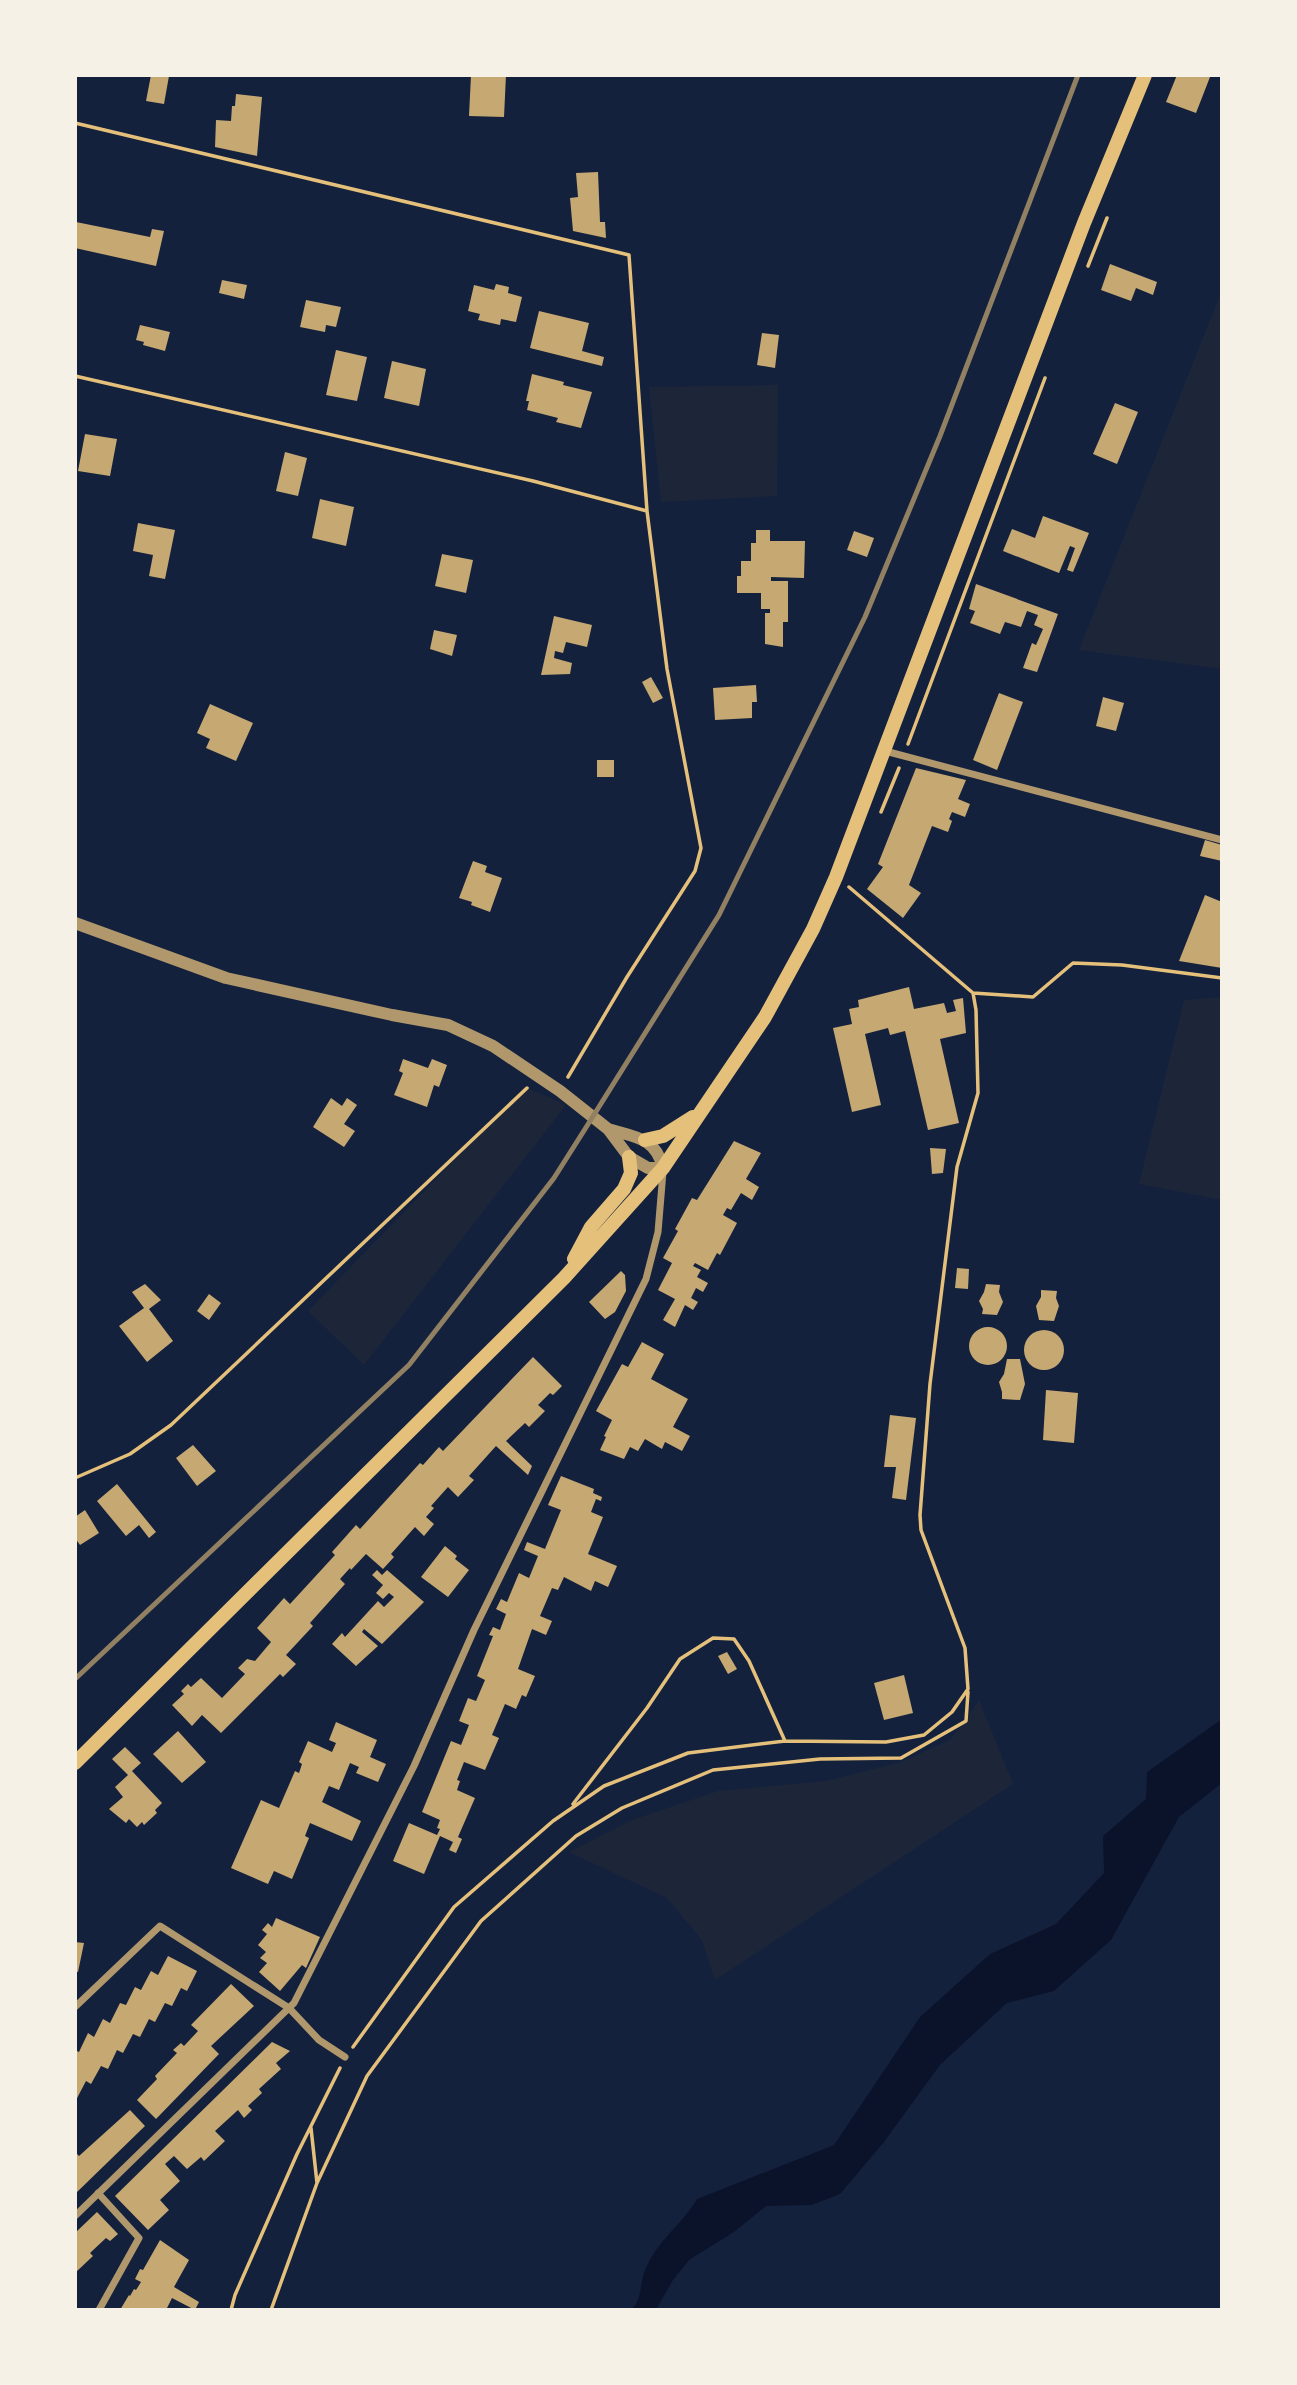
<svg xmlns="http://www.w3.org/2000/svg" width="1297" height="2385" font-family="'Titillium Web',sans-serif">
	<rect width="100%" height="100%" fill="#14213d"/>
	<path fill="#1d2539" d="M1222 290V669L1079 650Z
		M778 385 777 496 661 502 649 387Z
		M1222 997V1200L1139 1184 1184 1000Z
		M525 1087 566 1105 364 1365 308 1311Z
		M979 1700 1013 1784 715 1980 702 1940 667 1898 569 1852 632 1820 718 1791 826 1781 901 1762 950 1740Z"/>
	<path fill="#0b132b" d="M1222 1719V1783L1179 1817 1111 1940 1054 1991 1007 2003 940 2065 884 2142 840 2194 812 2205 766 2206 734 2232 689 2260 673 2280 656 2310H630C643 2301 639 2284 645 2270 658 2239 681 2226 697 2199L834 2145 920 2017 990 1954 1056 1924 1104 1873 1103 1836 1146 1799 1147 1772Z"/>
	<path fill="#c6a872" d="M151 75 169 76 164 104 146 101Z
		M471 75H506L504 117 469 116Z
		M1177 75 1210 77 1196 113 1166 102Z
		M236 94 262 97 257 156 215 147 216 120 231 121 232 106H235Z
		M598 172 600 222H605L606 238 573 231 570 198 578 197 576 173Z
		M76 222 150 237 152 229 164 231 156 266 75 248Z
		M1110 264 1157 282 1153 295 1136 288 1131 301 1101 290Z
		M222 280 247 285 244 299 219 293Z
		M496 284 509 287 508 293 522 297 516 322 501 319 500 325 478 320 480 314 468 311 474 285 494 290Z
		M306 300 341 307 336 327 326 325 325 332 300 327Z
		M539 311 589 323 582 351 604 357 602 366 530 348Z
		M140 325 170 332 165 351 143 345 144 342 136 340Z
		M762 333 779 335 775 368 757 365Z
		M336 350 367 357 357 401 326 395Z
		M392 361 426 369 419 406 384 398Z
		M532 374 564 382 563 385 592 392 581 428 556 422 558 418 527 410 529 401H526Z
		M1115 403 1138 412 1117 464 1093 454Z
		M85 434 117 439 110 476 78 471Z
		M285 452 307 458 298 496 276 491Z
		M320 499 354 507 346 546 312 538Z
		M1043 516 1089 533 1073 572 1067 570 1075 548 1070 546 1059 573 1003 551 1012 529 1035 538Z
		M138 523 175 530 165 579 149 576 153 555 133 551Z
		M756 530H770V541H805L804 578 771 577V581H788V622H783V647L765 644V613H770V609H761V593H737V576H741V561H751V543H756Z
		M854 531 874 538 867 557 847 550Z
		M442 554 473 560 466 593 435 586Z
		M976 584 1058 614 1037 672 1023 668 1032 643 1036 645 1043 629 1034 625 1038 615 1027 611 1021 627 1005 622 1000 634 970 623 975 611 969 609Z
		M554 616 592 625 587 647 566 642 563 653 555 651 554 658 572 663 570 674 541 675Z
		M434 630 457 635 452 656 430 649Z
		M651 677 663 698 653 703 642 682Z
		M756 685 757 702H752V718L715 720 713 688Z
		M999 693 1023 702 997 770 973 760Z
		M1103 697 1124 703 1116 731 1096 726Z
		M210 704 253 723 236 761 206 748 210 739 197 733Z
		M597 760H614V777H597Z
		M916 768 966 780 958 799 970 804 965 817 952 812 949 819 952 821 948 832 932 826 909 885 921 893 903 918 867 889 883 867 878 864Z
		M1205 840 1222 845V861L1200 856Z
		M473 861 487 866 485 872 502 878 490 912 471 905 472 902 459 898Z
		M1205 895 1222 902V968L1179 961Z
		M909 987 914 1009 944 1003 947 1013 956 1011 953 1000 963 998 966 1033 940 1039 959 1123 928 1130 905 1031 890 1035 888 1028 865 1034 881 1105 852 1112 833 1028 852 1024 849 1009 859 1007 858 1000Z
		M403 1059 428 1068 432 1059 447 1065 439 1087 434 1085 427 1107 394 1095 403 1073 399 1071Z
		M331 1098 342 1106 347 1098 357 1105 344 1124 355 1131 344 1147 313 1127Z
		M734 1141 761 1153 746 1179 759 1187 752 1200 741 1193 731 1210 727 1208 723 1215 737 1223 720 1255 717 1253 708 1270 695 1263 693 1266 701 1270 697 1277 708 1283 703 1292 696 1288 691 1298 698 1302 693 1310 685 1305 675 1327 663 1320 675 1299 658 1290 672 1263 663 1258 678 1231 675 1229 692 1198 697 1200Z
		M930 1148 946 1149 943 1173 932 1174Z
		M957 1268 969 1269 968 1289 955 1288Z
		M621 1271 625 1275 626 1291 615 1312 605 1319 589 1302Z
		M145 1284 161 1300 149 1309 173 1341 147 1362 119 1326 144 1308 132 1292Z
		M986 1284 1000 1285 999 1292 1003 1302 997 1315 982 1314 983 1309 979 1301 984 1292Z
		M1041 1290 1057 1291 1056 1298 1059 1306 1054 1321 1039 1320 1036 1306 1041 1297Z
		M209 1294 221 1303 209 1320 197 1311Z
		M969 1346a19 19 0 1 1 38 0a19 19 0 1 1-38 0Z
		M1024 1350a20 20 0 1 1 40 0a20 20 0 1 1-40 0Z
		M642 1342 664 1354 651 1379 688 1399 673 1427 690 1436 682 1451 665 1442 662 1449 645 1439 638 1451 630 1447 624 1459 600 1450 606 1437 604 1436 612 1420 596 1411 622 1364 628 1367Z
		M533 1357 562 1386 553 1395 550 1393 538 1405 545 1411 529 1427 525 1423 506 1441 532 1466 528 1475 496 1446 469 1476 474 1480 458 1497 448 1487 431 1506 434 1508 426 1517 434 1524 424 1536 415 1527 391 1554 394 1557 383 1569 366 1554 351 1570 350 1568 340 1579 345 1584 310 1623 313 1626 286 1655 296 1664 283 1677 280 1674 221 1733 202 1715 192 1726 172 1705 184 1694 181 1691 188 1684 191 1687 201 1678 222 1698 245 1674 238 1668 247 1659 255 1661 271 1642 257 1628 284 1598 290 1604 335 1555 332 1552 356 1525 360 1529 420 1463 423 1465 439 1447 443 1451Z
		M1007 1359H1020L1025 1384 1020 1400 1002 1399V1392L999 1382 1004 1374Z
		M1046 1390 1078 1393 1074 1443 1043 1440Z
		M890 1415 916 1418 906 1500 892 1498 896 1467H884Z
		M193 1445 216 1471 197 1486 176 1458Z
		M561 1476 594 1489 593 1493 602 1497 601 1501 596 1499 591 1512 603 1517 588 1554 617 1566 608 1587 595 1581 591 1591 564 1577 558 1590 552 1588 540 1616 552 1621 546 1635 532 1629 518 1669 535 1676 526 1697 522 1695 516 1709 505 1704 492 1735 499 1738 485 1770 464 1762 457 1780 460 1781 457 1790 475 1798 458 1837 462 1839 456 1853 449 1850 453 1842 440 1836 424 1874 393 1861 409 1823 437 1835 440 1829 437 1828 440 1820 422 1812 451 1741 461 1745 469 1725 459 1721 468 1698 476 1701 485 1680 477 1676 493 1636 489 1635 493 1627 500 1630 506 1614 496 1609 501 1599 507 1602 519 1573 529 1578 538 1556 524 1550 527 1542 545 1549 561 1510 548 1505Z
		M117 1484 156 1532 149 1538 139 1525 126 1536 97 1501Z
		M85 1510 99 1533 80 1545 75 1538V1517Z
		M445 1546 457 1556 455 1559 469 1570 448 1597 421 1577Z
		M377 1570 382 1575 387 1570 424 1602 382 1644 364 1629 362 1632 378 1646 356 1666 332 1644 342 1633 345 1637 378 1601 384 1607 394 1597 389 1593 383 1599 376 1593 383 1585 372 1575Z
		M727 1652 737 1669 728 1674 718 1656Z
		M904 1675 913 1713 884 1720 874 1683Z
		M336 1722 377 1740 370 1757 386 1764 378 1782 356 1773 359 1767 350 1763 339 1790 329 1786 322 1802 361 1821 352 1841 310 1823 305 1836 309 1838 292 1879 274 1871 268 1884 231 1868 261 1800 279 1808 295 1771 299 1773 302 1764 299 1762 308 1741 332 1752 336 1743 329 1740Z
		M178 1731 206 1762 182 1783 153 1754Z
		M125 1747 141 1763 132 1771 162 1803 155 1810 157 1813 144 1825 142 1822 137 1827 129 1819 126 1823 109 1809 123 1797 115 1787 128 1775 112 1759Z
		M276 1918 320 1937 306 1968 302 1965 280 1991 259 1972 267 1963 260 1958 266 1952 258 1945 267 1934 262 1930 268 1923 272 1927Z
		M75 1942 84 1943 78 1972 75 1971Z
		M168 1956 197 1971 187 1991 181 1988 172 2006 165 2003 155 2022 149 2019 140 2037 133 2034 123 2053 117 2050 108 2069 101 2066 91 2084 86 2081 75 2102V2050L79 2052 88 2033 94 2037 103 2019 110 2023 120 2003 126 2005 135 1987 141 1990 151 1971 158 1975Z
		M231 1984 254 2006 211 2046 219 2054 156 2119 137 2100 157 2079 155 2076 177 2053 173 2050 181 2043 184 2046 198 2031 191 2025Z
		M272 2042 290 2051 276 2063 281 2069 259 2089 262 2093 248 2106 252 2110 244 2118 238 2110 215 2131 225 2141 204 2161 201 2157 187 2169 174 2156 165 2164 180 2181 160 2200 169 2210 148 2230 115 2196Z
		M130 2110 145 2126 75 2194V2152L79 2156Z
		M97 2212 118 2234 110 2241 106 2238 90 2253 93 2256 75 2273V2233Z
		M160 2240 189 2260 174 2287 199 2302 195 2310 172 2298 166 2310H120L129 2295 130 2296 134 2289 136 2290 141 2282 135 2279 140 2269 143 2270Z"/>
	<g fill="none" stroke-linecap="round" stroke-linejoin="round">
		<path stroke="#e5c07b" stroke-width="3.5" d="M75 123 629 255 647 511 667 669 701 848 695 871 627 977 568 1077
			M1088 266 1107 218
			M75 376 533 481 647 511
			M908 744 1045 378
			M881 812 899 768
			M973 993 1033 997 1073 963 1122 965 1222 978
			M75 1478 130 1454 171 1425 527 1088
			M573 1804 647 1708 680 1659 713 1638 734 1639 749 1661 785 1741
			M353 2047 454 1907 553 1821 604 1786 688 1753 785 1741 886 1742 924 1735 952 1712 968 1689 965 1648 921 1530 920 1515 930 1384 957 1167 978 1093 976 1010 973 993 849 887
			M317 2183 367 2076 481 1921 576 1836 622 1808 713 1770 820 1759 901 1758 966 1721 968 1692
			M231 2310 235 2295 297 2154 340 2068
			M271 2310 317 2183 311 2128"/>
		<path stroke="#b1986c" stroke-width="7" d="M885 751 1222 840
			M75 2007 160 1926 289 2008 319 2040 345 2057
			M98 2193 139 2238 99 2310
			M75 2216 294 2003 414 1766 474 1630 646 1279 658 1232 663 1172"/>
		<path stroke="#b1986c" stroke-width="12" d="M75 923 226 978 392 1015 448 1025 493 1046 560 1091 608 1129 629 1157 648 1168H663C656 1137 634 1137 608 1129"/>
		<path stroke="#e5c07b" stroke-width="14" d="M645 1140 663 1136 693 1117
			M574 1259 591 1227 624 1189 631 1173 629 1157
			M75 1763 564 1278 663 1168 765 1017 813 929 836 877 1084 223 1145 75"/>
		<path stroke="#918062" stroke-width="5" d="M75 1679 409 1365 554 1178 592 1118 719 915 865 617 940 436 1078 75"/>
	</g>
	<rect width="1297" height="2385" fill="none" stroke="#f6f1e7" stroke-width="154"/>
</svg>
